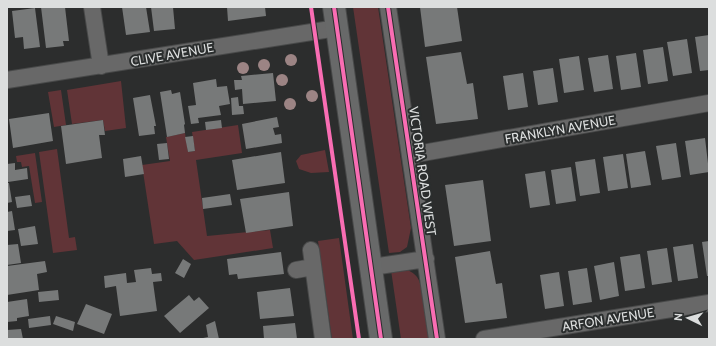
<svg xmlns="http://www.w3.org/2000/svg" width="716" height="346" font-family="Cabin,sans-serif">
	<rect width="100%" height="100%" fill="#2c2d2d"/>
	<path fill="#613437" d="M353 7H378L411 228 407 247 400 252 389 253Z
		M121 81 126 128 105 131 103 120 72 124 67 90Z
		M61 90 66 125 54 127 48 92Z
		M238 125 242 153 196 160 207 236 270 230 273 248 194 260 177 241 154 244 142 165 170 161 166 137 185 133 188 152 195 151 192 132Z
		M57 149 69 238 75 237 77 250 53 253 39 152Z
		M325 150 329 172 311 173 299 169 296 161 301 155Z
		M35 153 42 202 35 203 29 166 22 167 21 162H17L16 156Z
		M339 238 353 339H332L318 241Z
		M403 268C408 270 413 272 417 277 424 286 427 326 429 339H401L391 270Z"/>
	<path fill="#777979" d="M41 7H65L69 41H63L64 46 46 48Z
		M122 7H146L150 32 126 35Z
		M151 7H173L175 29 154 31Z
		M227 7H265L266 16 228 21Z
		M420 7H457L462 41 425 47Z
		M35 8 40 47 24 49 23 37 15 38 12 11Z
		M709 35V70L700 71 695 37Z
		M687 39 692 73 673 76 667 42Z
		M663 47 668 81 648 84 643 50Z
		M461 52 467 84 473 83 478 119 436 124 426 57Z
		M636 53 641 87 621 90 616 56Z
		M608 55 613 89 594 92 588 58Z
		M579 56 584 90 564 93 559 59Z
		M553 68 558 102 538 105 533 71Z
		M273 73 276 101 243 104 242 89 235 90 234 80H242L241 76Z
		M523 73 528 107 508 110 503 76Z
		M216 79 217 87 227 86 230 104 219 106 221 115 198 118 199 123 191 124 188 106 196 105 193 83Z
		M171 90 172 94 180 92 185 124 184 125 185 133 167 137 160 92Z
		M150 95 156 126H154L155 134 139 136 133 98Z
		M238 97 239 106H243L244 114 232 115 231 98Z
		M49 113 53 141 13 148 9 119Z
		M277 117 279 127 273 128 275 135 281 134 282 143 246 149 242 124Z
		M103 120 105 135H99L102 158 66 164 61 126Z
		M221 120 222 128 206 130 205 122Z
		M193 136 195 151 188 152 185 137Z
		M705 138 709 172 690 175 685 141Z
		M167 143 169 159 159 160 157 144Z
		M676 143 681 177 662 180 656 146Z
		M645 151 651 185 631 188 626 154Z
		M281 152 285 183 237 190 232 160Z
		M623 154 628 188 608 191 603 157Z
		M141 156 144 174 125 177 123 159Z
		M595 159 600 193 580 196 575 162Z
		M15 163V170L27 168 28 179 8 182 7 164Z
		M571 167 576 201 556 204 551 170Z
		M545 171 550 205 530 208 525 174Z
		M483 180 491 241 454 246 445 185Z
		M7 183H9L12 202 7 203Z
		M289 192 293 226 246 233 240 199Z
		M230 194 232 205 203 209 202 198Z
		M30 195 32 206 17 208 15 197Z
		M12 211 15 230 7 231V212Z
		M35 226 38 244 21 246 18 229Z
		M709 241V276H707L702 242Z
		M18 244 21 263 7 265V245Z
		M693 244 698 278 678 281 673 247Z
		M667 248 672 282 652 285 647 251Z
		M490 251 496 284 502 283 507 318 465 323 455 257Z
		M281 252 284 274 238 279 237 274 229 275 227 259Z
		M640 254 645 288 625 291 620 257Z
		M183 259 191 264 184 278 175 273Z
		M45 261 47 272 37 274 39 290 7 295V266Z
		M614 262 619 296 600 300 594 266Z
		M151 268 152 274 161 273 162 281 153 282 157 311 120 316 116 286 105 288 104 276 126 273 127 283 136 282 134 270Z
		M587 268 592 302 573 305 568 271Z
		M559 272 564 306 545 309 540 275Z
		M290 288 294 316 260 319 257 292Z
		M58 290 59 300 39 302 38 292Z
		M189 295 194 301 199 297 209 308 180 333 164 316Z
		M27 299 29 316 17 318V321L7 322V302Z
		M86 304 112 314 104 334 77 324Z
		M50 316 51 325 29 328 28 319Z
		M56 316 75 322 73 331 53 324Z
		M215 321 219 339H198L208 337 206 325Z
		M295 323 297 339H264L263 326Z
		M21 329 23 339H7V330Z"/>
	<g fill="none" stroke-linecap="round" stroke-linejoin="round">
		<g stroke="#484949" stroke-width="18">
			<path id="street" d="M92 7 101 66
				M388 7 437 339
				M7 80 337 28
				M411 155 709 103
				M311 250 323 339
				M372 267 426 259
				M296 270 313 267
				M484 339 709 303"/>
		</g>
		<g stroke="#484949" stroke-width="24">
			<path id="primary" d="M334 7 381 339"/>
		</g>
		<use href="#street" stroke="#686868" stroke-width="16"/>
		<use href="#primary" stroke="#686969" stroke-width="22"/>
		<g stroke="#2b2e2e" stroke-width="6">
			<path id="cycleway" d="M311 7 359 339
				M334 7 381 339
				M388 7 437 339"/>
		</g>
		<use href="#cycleway" stroke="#f96db3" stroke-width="4"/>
	</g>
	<g fill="#9c8484">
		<circle cx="291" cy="60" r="6"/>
		<circle cx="264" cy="65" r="6"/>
		<circle cx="243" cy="68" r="6"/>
		<circle cx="282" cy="80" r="6"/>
		<circle cx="312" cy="96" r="6"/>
		<circle cx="290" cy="104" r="6"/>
	</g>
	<g text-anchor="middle" stroke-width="4" stroke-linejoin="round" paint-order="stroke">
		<g font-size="13" fill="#dcdede" stroke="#2b2e2e">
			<text transform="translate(172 54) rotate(-10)" y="5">CLIVE AVENUE</text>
			<text transform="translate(560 129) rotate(-10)" y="5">FRANKLYN AVENUE</text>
			<text transform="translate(423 171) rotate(82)" y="5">VICTORIA ROAD WEST</text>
			<text transform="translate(608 319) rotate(-9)" y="5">ARFON AVENUE</text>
		</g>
	</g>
	<rect width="716" height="346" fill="none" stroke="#dcdede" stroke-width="16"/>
	<g transform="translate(688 318) rotate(275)" stroke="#2b2e2e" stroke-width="3" paint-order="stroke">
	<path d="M0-3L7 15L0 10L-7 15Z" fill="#dcdede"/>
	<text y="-6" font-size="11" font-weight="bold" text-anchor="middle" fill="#dcdede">N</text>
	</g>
</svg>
